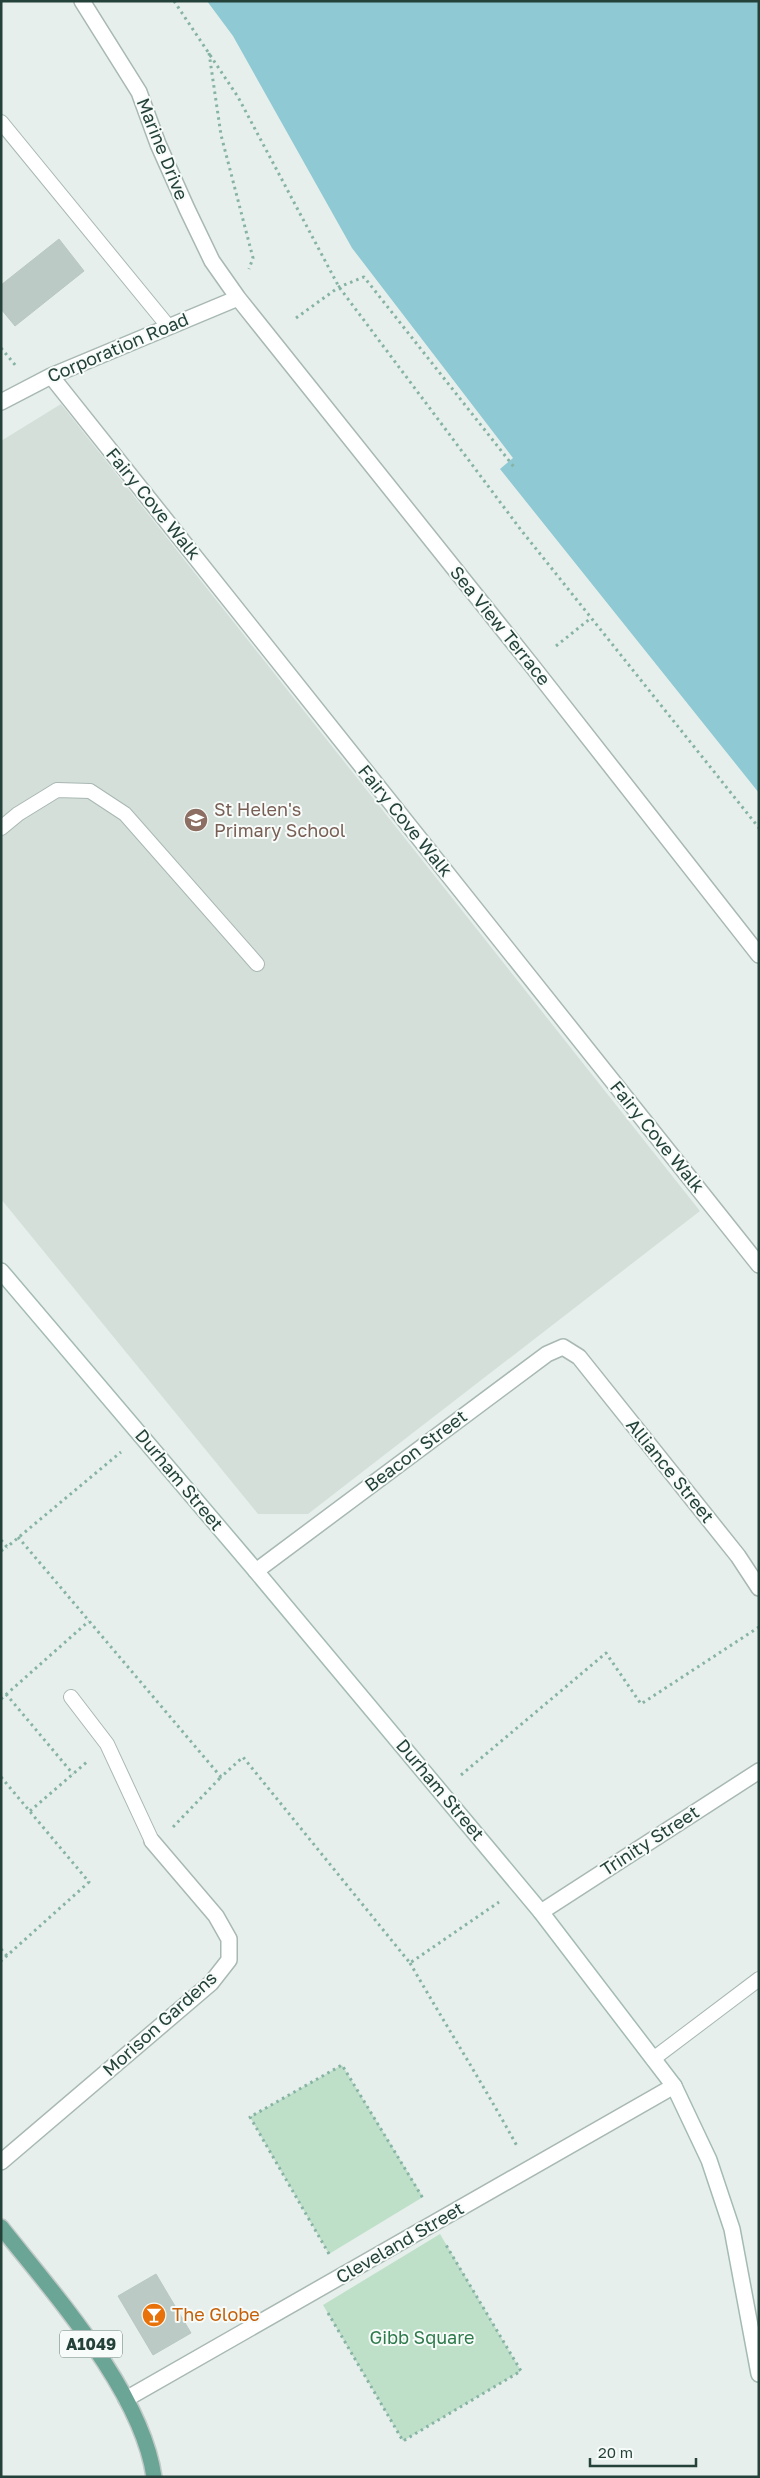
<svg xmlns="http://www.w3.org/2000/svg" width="760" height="2478" font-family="'Golos Text',sans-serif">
	<rect width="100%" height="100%" fill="#e6efeb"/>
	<path fill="#d4dfda" d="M61 404 700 1211 308 1514H258L1 1199V441Z"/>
	<path fill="#bfe0c8" d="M342 2065 423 2197 329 2254 250 2117Z
		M440 2234 521 2371 403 2441 323 2305Z"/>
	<path fill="#8ec9d4" d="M207 1H759V793L500 469 513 458 352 248 233 36Z"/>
	<path fill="#bbcac4" stroke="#b8c9c2" d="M59 239 84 271 15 326 1 309V285Z
		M156 2274 191 2333 153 2355 118 2296Z"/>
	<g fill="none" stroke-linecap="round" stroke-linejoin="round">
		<g stroke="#a8b8b2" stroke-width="16">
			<path id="lane" d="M1 122 168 326
				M1 828 18 814 57 790 90 791 125 814 257 964
				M71 1697 107 1744 152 1841
				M653 2059 759 1979"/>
		</g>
		<g stroke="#a8b8b2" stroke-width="18">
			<path id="street" d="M82 1 139 92 158 144 187 209 212 261 238 298 533 667 759 955
				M51 376 759 1265
				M1 402 51 376 238 298
				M256 1571 547 1354 563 1347 579 1357 738 1556 759 1588
				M541 1912 759 1771
				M1 2162 211 1983 229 1960V1939L216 1916 152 1841
				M126 2399 674 2086"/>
		</g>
		<g stroke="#a4bbb3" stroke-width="18">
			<path id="secondary" d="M1 1271 256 1571 541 1912 674 2086 709 2160 732 2229 759 2374"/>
		</g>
		<g stroke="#c2cac8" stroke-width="18">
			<path id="primary" d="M1 2227C54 2294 142 2392 154 2477"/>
		</g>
		<path stroke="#86b3a5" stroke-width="3" stroke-dasharray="2.5 4" stroke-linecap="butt" d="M174 1 238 97 339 287 521 530 759 828
			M209 53 221 135 253 258 249 269
			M296 318 339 287 364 277 514 467
			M1 348 16 366
			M556 646 591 618
			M18 1537 221 1777 243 1757 410 1963 499 1902
			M1 1540 7 1547 121 1452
			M1 1551 7 1547
			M6 1694 73 1774
			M1 1699 89 1621
			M461 1775 606 1653 641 1704 759 1627
			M1 1777 89 1882 1 1961
			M30 1811 88 1761
			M173 1827 221 1777
			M1 1949 8 1957
			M410 1963C445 2024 483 2084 517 2146
			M329 2254 250 2117 342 2065 424 2200
			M328 2313 403 2441 521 2371 446 2245"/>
		<use href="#lane" stroke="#fff" stroke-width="14"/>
		<use href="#street" stroke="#fff" stroke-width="15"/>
		<use href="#secondary" stroke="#fff" stroke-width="15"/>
		<use href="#primary" stroke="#6aa596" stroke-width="15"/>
	</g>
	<defs>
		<g id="school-disc" transform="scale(1.25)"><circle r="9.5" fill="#8d6e63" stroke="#f7fbf9"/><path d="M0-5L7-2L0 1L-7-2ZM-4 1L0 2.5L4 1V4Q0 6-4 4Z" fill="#fff"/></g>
		<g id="bar-disc" transform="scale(1.25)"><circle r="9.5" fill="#e8710a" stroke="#f7fbf9"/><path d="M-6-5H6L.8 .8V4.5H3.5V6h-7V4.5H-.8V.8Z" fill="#fff"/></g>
	</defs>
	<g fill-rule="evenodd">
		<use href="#school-disc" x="196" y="820"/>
		<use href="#bar-disc" x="154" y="2315"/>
	</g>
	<g text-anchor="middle" stroke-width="4" stroke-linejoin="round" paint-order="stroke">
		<rect fill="#f7fbf9" stroke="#637a73" stroke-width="1" x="60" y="2330.5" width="62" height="27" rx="4"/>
		<g font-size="16" font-weight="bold" fill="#24423a">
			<text x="91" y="2350">A1049</text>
		</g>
		<g font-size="18" fill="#24423a" stroke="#f7fbf9">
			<text transform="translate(162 149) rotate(68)" y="6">Marine Drive</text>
			<text transform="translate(118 348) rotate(-23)" y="6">Corporation Road</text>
			<text transform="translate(153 504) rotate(51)" y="6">Fairy Cove Walk</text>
			<text transform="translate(500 626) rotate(51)" y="6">Sea View Terrace</text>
			<text transform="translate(405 821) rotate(51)" y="6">Fairy Cove Walk</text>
			<text transform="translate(657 1137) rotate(51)" y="6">Fairy Cove Walk</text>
			<text transform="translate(416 1451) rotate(-37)" y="6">Beacon Street</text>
			<text transform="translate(670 1471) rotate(51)" y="6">Alliance Street</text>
			<text transform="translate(179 1480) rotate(50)" y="6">Durham Street</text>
			<text transform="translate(440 1790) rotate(50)" y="6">Durham Street</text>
			<text transform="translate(650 1841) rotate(-33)" y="6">Trinity Street</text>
			<text transform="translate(160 2024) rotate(-42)" y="6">Morison Gardens</text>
			<text transform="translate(400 2243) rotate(-30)" y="6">Cleveland Street</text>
		</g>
		<g font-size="18" fill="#785e54" stroke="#f7fbf9" text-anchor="start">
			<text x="214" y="816">St Helen's<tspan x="214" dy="21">Primary School</tspan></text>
		</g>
		<g font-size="18" fill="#c56008" stroke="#f7fbf9" text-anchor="start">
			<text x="172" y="2321">The Globe</text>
		</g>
		<g font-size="18" fill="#2d7a4b" stroke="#f7fbf9">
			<text x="422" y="2344">Gibb Square</text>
		</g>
	</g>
	<rect width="760" height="2478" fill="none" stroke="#24423a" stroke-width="5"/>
	<path d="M590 2458v8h106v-8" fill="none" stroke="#24423a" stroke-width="2.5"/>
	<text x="598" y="2458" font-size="15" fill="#24423a" stroke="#f7fbf9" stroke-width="4" paint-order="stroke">20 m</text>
</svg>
